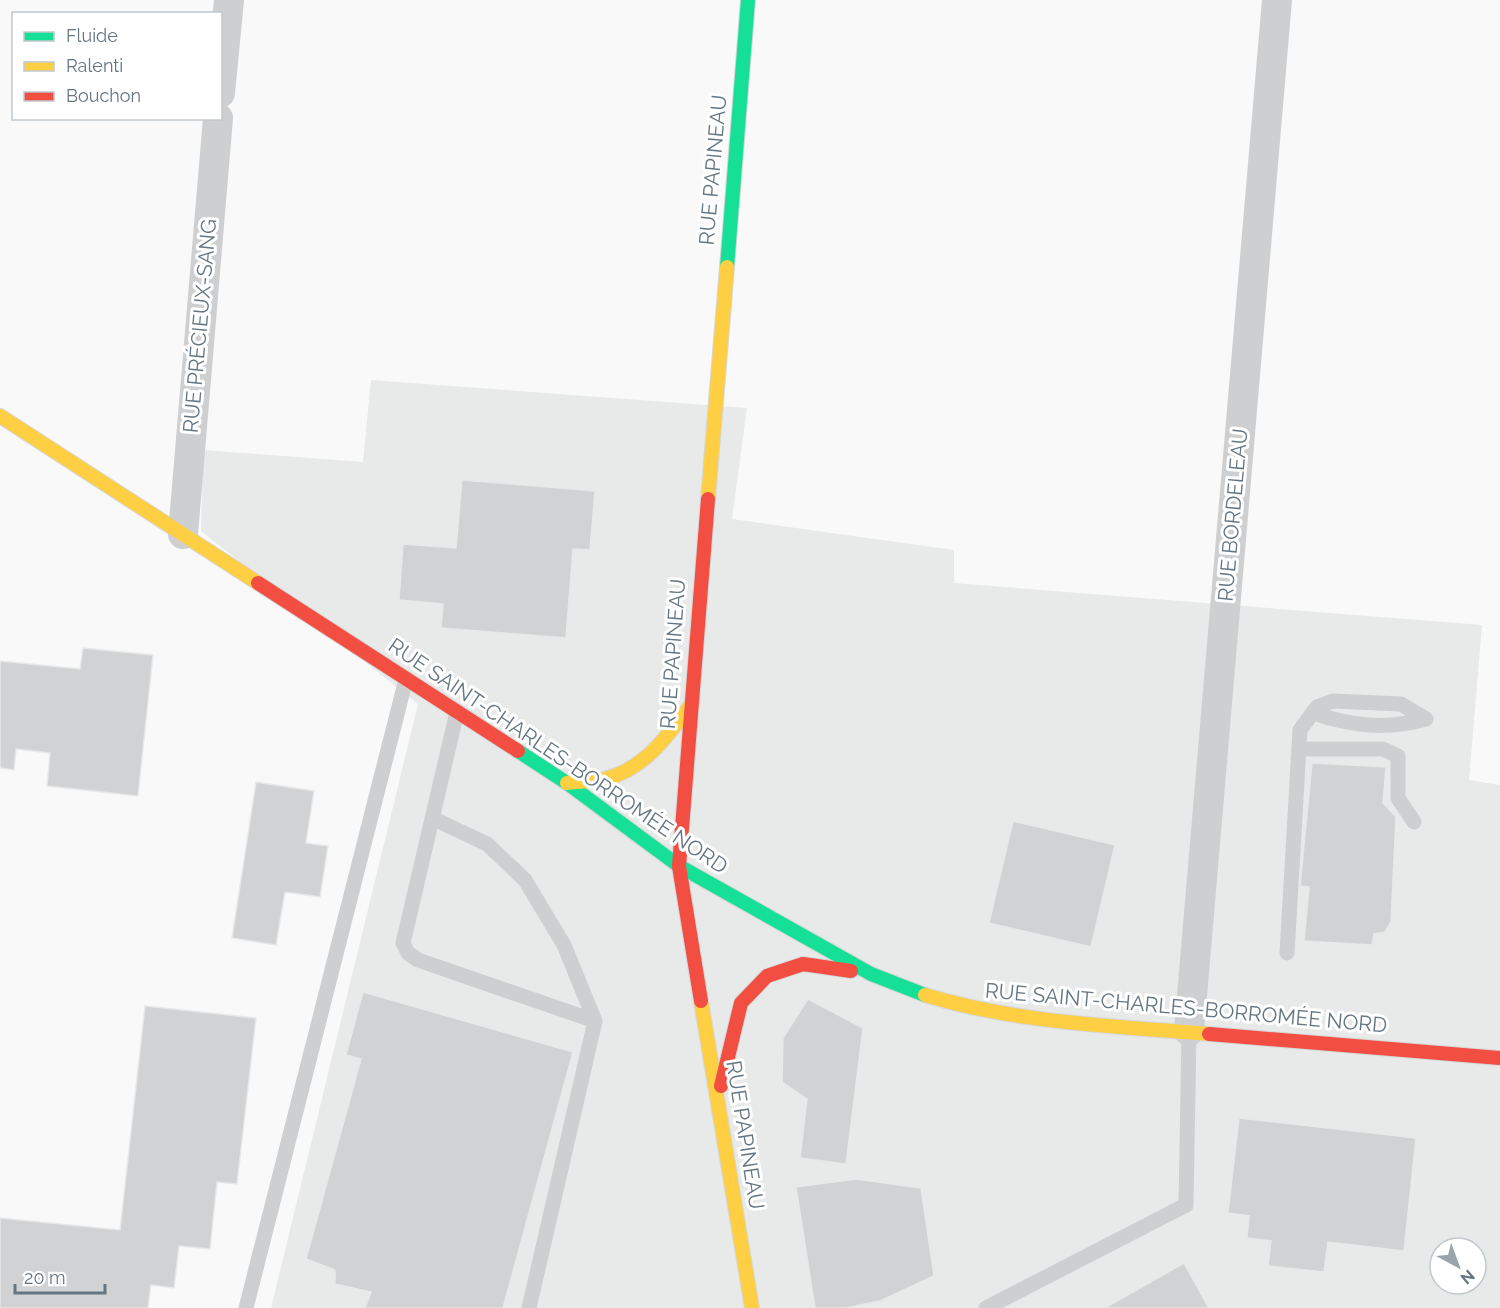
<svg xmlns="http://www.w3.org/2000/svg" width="1500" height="1308" font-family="Raleway,sans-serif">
	<rect width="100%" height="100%" fill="#f9f9f9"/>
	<path fill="#e8e9e9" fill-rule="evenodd" d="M371 380 747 408 732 519 954 550V583L1482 625 1469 780 1500 785V1308H271L418 704 201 531 203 450 363 462ZM1440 1248H1476V1284H1440Z"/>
	<path fill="#d0d2d3" stroke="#e8e8e8" stroke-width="1.5" d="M462 480 595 491 590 550 573 549 566 638 441 628 443 604 399 600 403 544 456 548Z
		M83 648 153 655 138 796 47 786 50 753 16 749 14 770 0 768V661L80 669Z
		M1312 763 1386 767 1383 803 1396 817 1391 922 1385 932 1374 934 1372 945 1304 941 1309 887 1300 886Z
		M256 782 314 791 306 843 328 846 320 897 285 892 276 945 232 938Z
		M1013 821 1115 845 1091 947 989 923Z
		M363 992 573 1052 503 1308H365L371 1292 335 1284V1270L306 1259 361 1059 346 1055Z
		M808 999 863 1028 846 1164 800 1158 807 1099 782 1082 783 1038Z
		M145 1006 256 1018 237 1184 217 1182 210 1249 179 1246 174 1288 151 1285 148 1308H0V1218L120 1230Z
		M1239 1118 1416 1138 1404 1251 1328 1242 1324 1272 1268 1266 1271 1241 1247 1238 1249 1216 1228 1213Z
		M856 1179 921 1188 934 1276 880 1301 845 1308H815L796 1187Z
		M1184 1263 1209 1308H1105Z"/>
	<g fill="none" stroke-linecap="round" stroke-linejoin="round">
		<g stroke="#d5d6d7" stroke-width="16">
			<path id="fast" d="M727 267 748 0
				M518 751 567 783 679 866 871 974 925 995"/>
		</g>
		<g stroke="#d5d6d7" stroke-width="16">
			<path id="slow" d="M0 416 258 583
				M708 499 727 267
				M567 783C580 781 593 782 605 779 644 769 667 737 690 706
				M925 995C1017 1023 1113 1026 1209 1034
				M701 1001 752 1308"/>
		</g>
		<g stroke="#d5d6d7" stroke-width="16">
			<path id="jam" d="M258 583 518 751
				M701 1001 679 866 708 499
				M1209 1034 1500 1058
				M721 1086 741 1003 767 976 803 964 851 971"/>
		</g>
		<path stroke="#cecfd0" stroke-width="15" d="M1313 713C1351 726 1387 730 1426 719
			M1299 749H1383L1398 756V798L1414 822
			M432 818 487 844 525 880 564 945 595 1021 418 960 408 953 403 943 457 712
			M1287 953 1300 730 1317 707 1333 701 1401 704 1426 719
			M246 1308 406 679
			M529 1308 595 1021
			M986 1308 1186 1205 1189 1031"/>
		<path stroke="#cecfd0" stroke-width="30" d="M220 93 229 0
			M183 534 218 118
			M1189 1031 1277 0"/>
		<use href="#fast" stroke="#16e098" stroke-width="14"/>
		<use href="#slow" stroke="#ffcf43" stroke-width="14"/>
		<use href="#jam" stroke="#f24e42" stroke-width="14"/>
	</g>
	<g text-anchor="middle" stroke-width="6" stroke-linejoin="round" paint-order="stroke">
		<g font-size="21" fill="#657683" stroke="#fff">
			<text transform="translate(713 170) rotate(-85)" y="7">RUE PAPINEAU</text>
			<text transform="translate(200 326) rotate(-85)" y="7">RUE PRÉCIEUX-SANG</text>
			<text transform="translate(1233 515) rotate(-85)" y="7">RUE BORDELEAU</text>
			<text transform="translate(673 654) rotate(-86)" y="7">RUE PAPINEAU</text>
			<text transform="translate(558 756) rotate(34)" y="7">RUE SAINT-CHARLES-BORROMÉE NORD</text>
			<text transform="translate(1186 1008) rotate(5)" y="7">RUE SAINT-CHARLES-BORROMÉE NORD</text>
			<text transform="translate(745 1135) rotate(81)" y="7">RUE PAPINEAU</text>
		</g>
	</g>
	<rect x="12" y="12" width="210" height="108" fill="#ffffff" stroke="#c1c8cd" stroke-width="1.5"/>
	<rect x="24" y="32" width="30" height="9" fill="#16e098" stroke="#c1c8cd" stroke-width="1.5"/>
	<text x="66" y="42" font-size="18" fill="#657683">Fluide</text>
	<rect x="24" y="62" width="30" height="9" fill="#ffcf43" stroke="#c1c8cd" stroke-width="1.5"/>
	<text x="66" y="72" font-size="18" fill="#657683">Ralenti</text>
	<rect x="24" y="92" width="30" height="9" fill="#f24e42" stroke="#c1c8cd" stroke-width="1.5"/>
	<text x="66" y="102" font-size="18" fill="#657683">Bouchon</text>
	<g transform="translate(1458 1266) rotate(139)"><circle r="28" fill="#ffffff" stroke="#c1c8cd" stroke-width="1.5"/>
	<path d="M0-4.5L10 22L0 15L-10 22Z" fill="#99a4ac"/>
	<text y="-9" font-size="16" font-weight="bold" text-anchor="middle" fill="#657683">N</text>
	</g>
	<path d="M15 1284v9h90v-9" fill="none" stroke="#657683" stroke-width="3"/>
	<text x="24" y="1284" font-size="18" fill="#657683" stroke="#ffffff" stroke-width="4.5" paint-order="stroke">20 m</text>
</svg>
